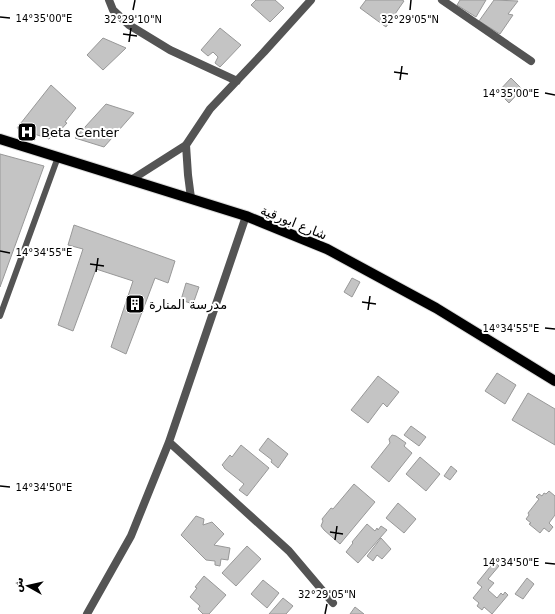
<svg xmlns="http://www.w3.org/2000/svg" width="555" height="614" font-family="'DejaVu Sans',Cairo,sans-serif">
	<rect width="100%" height="100%" fill="#fff"/>
	<path fill="#c4c4c4" stroke="#989898" d="M256 0H275L284 8 270 22 251 5Z
		M366 0H402L404 1 386 27 360 8Z
		M460 0H486L476 17 457 5Z
		M494 0 518 1 508 14 513 15 500 34 479 21Z
		M220 28 241 45 220 67 215 63 218 57 213 52 208 56 201 50Z
		M103 38 126 48 103 70 87 55Z
		M511 78 522 89 509 103 498 92Z
		M51 85 76 108 65 122 67 123 55 136 53 135 49 139 17 128Z
		M106 104 134 113 104 147 75 138Z
		M0 154 44 166 0 287Z
		M74 225 175 261 168 283 155 278 126 354 111 347 133 281 96 269 73 331 58 325 83 249 68 245Z
		M352 278 360 282 352 297 344 292Z
		M186 283 199 287 193 304 181 300Z
		M497 373 516 385 505 404 485 391Z
		M378 376 399 392 387 407 383 403 368 423 351 410Z
		M528 393 555 409V445L512 420Z
		M411 426 426 437 419 446 404 435Z
		M392 435 396 436 406 443 404 446 412 453 389 482 371 467 390 443 389 439Z
		M268 438 288 454 278 468 271 462 272 460 259 450Z
		M241 445 269 468 247 496 239 490 244 484 224 468V467L222 465 230 455 232 457Z
		M420 457 440 474 426 491 406 474Z
		M451 466 457 471 450 480 444 476Z
		M354 484 375 502 340 544 324 530 321 526 323 521 322 519 331 508 333 509Z
		M549 491 555 496V515L549 523 553 527 549 532 544 528 540 533 529 524 531 523 526 519 529 515 528 513 539 499 536 497 539 494 542 496 544 493 546 494Z
		M398 503 416 519 404 533 386 518Z
		M196 516 204 519 203 525 212 522 224 534 214 545 230 548 228 560 221 559 220 566 215 565V561L206 560 181 535Z
		M367 524 375 531 377 528 378 530 381 526 387 530 358 563 346 552 353 543 352 542Z
		M381 538 391 549 382 559 377 555 373 561 367 556Z
		M247 546 261 559 236 586 222 573Z
		M494 562 499 566 488 579 494 583 488 590 497 598 501 593 503 595 505 592 508 595 492 614 484 607 482 610 477 606 479 603 473 598 482 587 477 583Z
		M204 576 226 595 209 614H203L198 609 200 606 190 597 197 588 195 587Z
		M527 578 534 584 523 599 515 594Z
		M263 580 279 593 267 608 251 594Z
		M283 598 293 606 286 614H269Z
		M355 607 364 614H350Z"/>
	<g fill="none" stroke-linecap="round" stroke-linejoin="round">
		<g stroke="#dbdbdb" stroke-width="12">
			<path id="primary" d="M0 139 246 216 327 249 436 308 555 381"/>
		</g>
		<path stroke="#545454" stroke-width="6" d="M0 316 58 157"/>
		<path stroke="#545454" stroke-width="8" d="M109 0 113 10 129 25 170 50 237 81
			M442 0 531 61
			M186 145 188 175 191 198
			M131 180 186 145 210 109 264 52 311 0
			M169 442 289 551 333 603
			M87 614 131 536 169 442 246 216"/>
		<use href="#primary" stroke="#000" stroke-width="10"/>
	</g>
	<path fill="none" stroke="#000" stroke-width="1.5" d="M133 10 135 0M410 10 411 0M0 17 10 18M123 34 137 36M129 42 131 28M394 72 408 74M400 80 402 66M545 93 555 95M0 251 10 253M90 264 104 266M96 272 98 258M362 302 376 304M368 310 370 296M545 328 555 329M0 486 10 487M330 532 343 534M335 540 337 526M545 563 555 564M325 614 327 604"/>
	<defs>
		<g id="hospital-square" transform="scale(1)"><rect x="-9" y="-9" width="18" height="18" rx="4" fill="#000" stroke="#fff"/><path d="M-5-5h3v3.5h4V-5h3V5h-3V1.5h-4V5h-3Z" fill="#fff"/></g>
		<g id="building-square" transform="scale(1)"><rect x="-9" y="-9" width="18" height="18" rx="4" fill="#000" stroke="#fff"/><path d="M-4-6H4V6H1V3H-1V6H-4ZM-2.5-4.3h1.7v1.8h-1.7ZM.8-4.3h1.7v1.8H.8ZM-2.5-1h1.7V.8h-1.7ZM.8-1h1.7V.8H.8Z" fill="#fff"/></g>
	</defs>
	<g fill-rule="evenodd">
		<use href="#hospital-square" x="27" y="132"/>
		<use href="#building-square" x="135" y="304"/>
	</g>
	<g text-anchor="middle" stroke-width="4" stroke-linejoin="round" paint-order="stroke">
		<g font-size="13" fill="#000" stroke="#fff" text-anchor="start">
			<text x="41" y="137">Beta Center</text>
			<text x="149" y="309">مدرسة المنارة</text>
		</g>
		<g font-size="13" fill="#000" stroke="#fff">
			<text transform="translate(294 222) rotate(22)" y="5">شارع ابورقية</text>
		</g>
	</g>
	<g font-size="10" text-anchor="middle" fill="#000" stroke="#fff" stroke-width="4" stroke-linejoin="round" paint-order="stroke">
		<text x="44" y="22">14°35'00"E</text>
		<text x="133" y="23">32°29'10"N</text>
		<text x="410" y="23">32°29'05"N</text>
		<text x="511" y="97">14°35'00"E</text>
		<text x="44" y="256">14°34'55"E</text>
		<text x="511" y="332">14°34'55"E</text>
		<text x="44" y="491">14°34'50"E</text>
		<text x="511" y="566">14°34'50"E</text>
		<text x="327" y="598">32°29'05"N</text>
	</g>
	<g transform="translate(28 586) rotate(278)" stroke="#ffffff" stroke-width="3" paint-order="stroke">
	<path d="M0-3L7 15L0 10L-7 15Z" fill="#000000"/>
	<text y="-6" font-size="11" font-weight="bold" text-anchor="middle" fill="#000000">ش</text>
	</g>
</svg>
